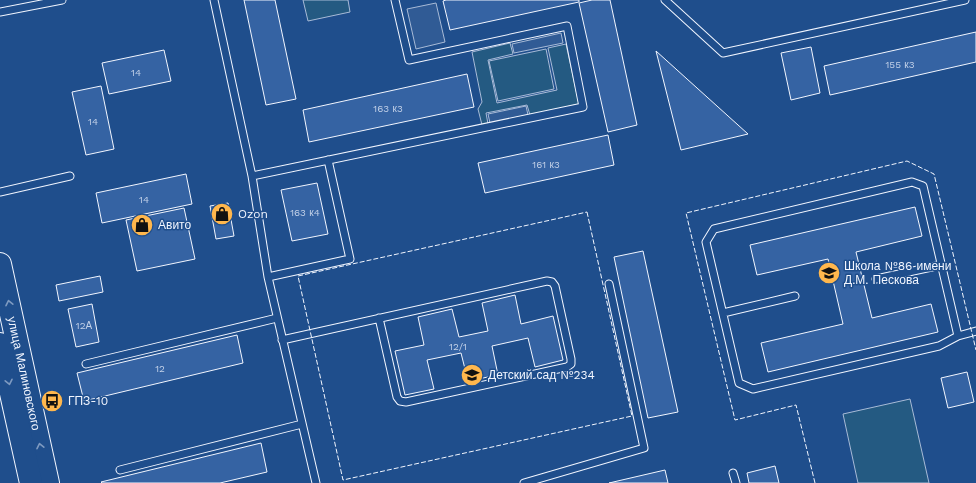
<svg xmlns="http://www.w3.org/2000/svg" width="976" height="483" font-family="'Work Sans',sans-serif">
	<rect width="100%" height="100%" fill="#1f4e8c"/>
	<path fill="#245a82" stroke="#a8bbd7" d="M303 0H348L350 12 308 21Z
		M510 43 513 54 488 60 497 103 557 90 548 48 566 44 579 104 530 115 527 105 486 113 488 124 482 125 478 109 482 102 472 52Z
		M546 49 554 89 498 101 489 61Z
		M910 399 929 483H858L843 414Z"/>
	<path fill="#305b95" stroke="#a8bbd7" d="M436 3 445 42 416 49 407 9Z
		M561 33 563 43 514 53 512 44Z
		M526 106 528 115 490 123 488 114Z"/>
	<path fill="#3563a3" stroke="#f2f6ff" d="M244 0H275L296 99 266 105Z
		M446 0H579V2L450 30 443 1Z
		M592 0H610L637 125 608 132 579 3Z
		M976 32V62L830 95 824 66Z
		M811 47 820 93 791 100 781 53Z
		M164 50 171 81 109 94 102 63Z
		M656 51 748 134 681 150Z
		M467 74 474 107 309 142 303 110Z
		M101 86 114 149 86 155 72 92Z
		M608 135 614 165 485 193 478 163Z
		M186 174 192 204 102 223 96 193Z
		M317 183 328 234 292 241 281 190Z
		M228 203 234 236 216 239 210 206Z
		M915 207 922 236 856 252 872 318 931 304 938 332 768 372 761 343 843 324 828 259 757 275 750 245Z
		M184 208 195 259 137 271 126 220Z
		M643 251 678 412 648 418 614 257Z
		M100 276 103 292 59 301 56 285Z
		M515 295 521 324 553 316 563 360 535 367 528 338 492 346 498 375 468 381 461 353 427 360 434 389 405 395 395 351 424 345 418 317 452 309 459 337 488 331 482 303Z
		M92 304 99 342 76 347 68 309Z
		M237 335 243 363 84 401 77 373Z
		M967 372 974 402 948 408 941 378Z
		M261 443 267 472 220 483H102L101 482Z
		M775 466 779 483H749L747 473Z
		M665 470 668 483H609Z"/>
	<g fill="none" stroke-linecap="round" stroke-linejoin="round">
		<g stroke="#f2f6ff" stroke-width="9">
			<path id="service" d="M214 0 252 176 268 277 316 483
				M665 0 723 53 965 0
				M0 12 62 0
				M252 176 583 107 567 26 409 60 395 0
				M0 192 70 176
				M268 277 350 259 328 160
				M876 279 941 265
				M723 313 795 296
				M958 336 923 186 912 182 714 229 706 242 739 383 753 389 939 346 958 336 976 331
				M282 340 291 338 547 281 552 282 555 286 571 359V364L567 367 406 402 400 401 397 397 379 318
				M86 364 277 318
				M120 470 302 424
				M733 473 736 483
				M524 483 644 448 609 284"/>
		</g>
		<g stroke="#f2f6ff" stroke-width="24">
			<g id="trunk">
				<path id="s1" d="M0 264 48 483"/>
				<path d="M0 344 31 483"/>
			</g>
		</g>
		<use href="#service" stroke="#1f4e8c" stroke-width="7"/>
		<use href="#trunk" stroke="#1f4e8c" stroke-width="22"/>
		<path stroke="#f2f6ff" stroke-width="1" stroke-dasharray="5 2" stroke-linecap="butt" d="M587 212 632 416 343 480 298 276Z
			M815 483 796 405 735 420 686 213 907 161 934 174 976 350"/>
	</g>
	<defs><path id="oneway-chevron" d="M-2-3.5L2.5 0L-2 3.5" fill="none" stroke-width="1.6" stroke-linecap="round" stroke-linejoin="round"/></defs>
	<g stroke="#7e9ac0">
		<use href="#oneway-chevron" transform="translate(9 303) rotate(-102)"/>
		<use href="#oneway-chevron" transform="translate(9 382) rotate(78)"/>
		<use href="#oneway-chevron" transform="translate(40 446) rotate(-102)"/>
	</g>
	<defs>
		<g id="shop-disc" transform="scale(1.15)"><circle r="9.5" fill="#ffb74d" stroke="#1f4e8c"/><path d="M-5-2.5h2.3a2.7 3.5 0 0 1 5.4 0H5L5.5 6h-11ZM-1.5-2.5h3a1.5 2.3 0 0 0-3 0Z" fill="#111"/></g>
		<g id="school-disc" transform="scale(1.15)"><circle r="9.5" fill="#ffb74d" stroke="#1f4e8c"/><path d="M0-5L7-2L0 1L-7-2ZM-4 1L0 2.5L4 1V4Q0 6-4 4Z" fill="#111"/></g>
		<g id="bus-disc" transform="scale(1.15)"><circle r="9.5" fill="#ffb74d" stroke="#1f4e8c"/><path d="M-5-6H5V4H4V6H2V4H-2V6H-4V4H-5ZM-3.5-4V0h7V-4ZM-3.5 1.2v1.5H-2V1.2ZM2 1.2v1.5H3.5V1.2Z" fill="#111"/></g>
	</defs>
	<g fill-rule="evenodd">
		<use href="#shop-disc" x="222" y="214"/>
		<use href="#shop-disc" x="142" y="225"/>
		<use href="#school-disc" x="829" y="273"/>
		<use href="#school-disc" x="472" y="375"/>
		<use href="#bus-disc" x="52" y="401"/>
	</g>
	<g text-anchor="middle" stroke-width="3" stroke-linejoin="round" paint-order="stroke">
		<g font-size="10" fill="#c3d1e8">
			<text x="900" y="68">155 к3</text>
			<text x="136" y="76">14</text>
			<text x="388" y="112">163 к3</text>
			<text x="93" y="125">14</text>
			<text x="546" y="168">161 к3</text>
			<text x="144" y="203">14</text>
			<text x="305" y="216">163 к4</text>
			<text x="84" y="329">12А</text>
			<text x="458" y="350">12/1</text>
			<text x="160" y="372">12</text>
		</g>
		<g font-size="12" fill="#f2f6ff" stroke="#1f4e8c" text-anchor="start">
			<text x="238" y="218">Ozon</text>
			<text x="158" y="229">Авито</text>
			<text x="844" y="270">Школа №86 имени<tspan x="844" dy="14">Д.М. Пескова</tspan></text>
			<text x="488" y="379">Детский сад №234</text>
			<text x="68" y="405">ГПЗ-10</text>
		</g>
		<g font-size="12" fill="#f2f6ff" stroke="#1f4e8c">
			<text dy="4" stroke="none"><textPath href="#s1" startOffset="112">улица Малиновского</textPath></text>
		</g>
	</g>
</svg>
